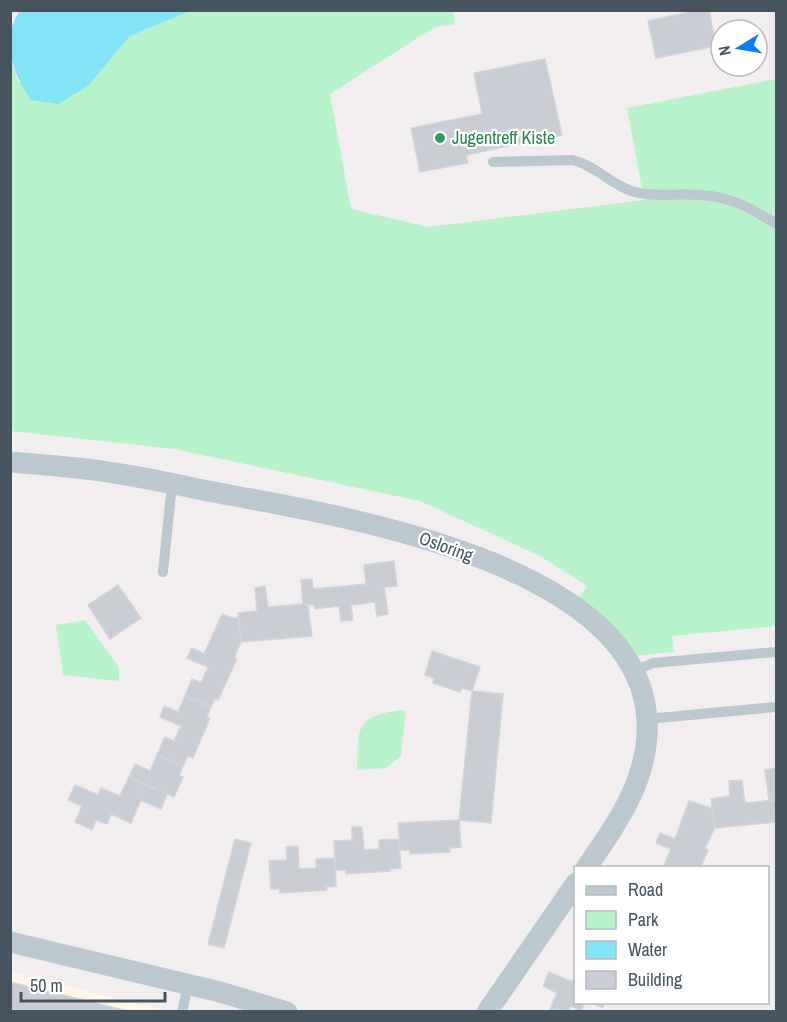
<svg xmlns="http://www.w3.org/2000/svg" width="787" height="1022" font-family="'Archivo Narrow',sans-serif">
	<rect width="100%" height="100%" fill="#f2eeef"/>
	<path fill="#fef5e6" d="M10 971 158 1009 166 1011H11Z"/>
	<path fill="#b9f3cc" d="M190 11H453L455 24 435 27 330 94 351 209 429 227 644 200 627 108 776 79V626L672 636 674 652 634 656 607 622 578 599 587 586 540 556 420 501 174 449 11 431 10 55 18 82 88 86 130 36Z
		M85 620 119 667V681L63 675 56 625Z
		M400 710 406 711 401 756 386 768 357 770C359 728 354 717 400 710Z"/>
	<path fill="#82e4f4" d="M20 11V10L190 11 130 36 88 86 58 104 31 100C13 75 0 38 20 11Z"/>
	<path fill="#caced4" stroke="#d2d5db" stroke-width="1.5" d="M698 10H709L716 46 656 58 648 21Z
		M545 59 562 135 466 155 468 163 420 172 411 128 482 114 474 73Z
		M394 561 397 586 384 587 388 614 377 616 375 602 351 605 353 620 341 621 339 606 315 609 314 605 303 604 301 580 312 579 313 589 366 584 364 565Z
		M118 585 141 618 110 639 88 605Z
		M265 586 268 607 303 604 308 606 312 636 241 642 238 613 257 611 255 588Z
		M222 614 232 618H239L241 642 234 658 237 659 218 700 215 698 211 707 185 696 192 679 201 683 208 667 187 658 192 648 204 654Z
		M432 651 480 667 472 691 462 688 460 692 433 683 434 678 425 675Z
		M472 691 503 694 491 823 459 820Z
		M185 696 211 707 207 717 210 718 193 758 188 756 183 766 157 755 165 737 174 741 181 726 160 717 164 706 178 712Z
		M157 755 183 766 179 776 183 777 174 797 129 777 135 764 150 771Z
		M776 768V800L769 801 765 770Z
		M129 777 167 794 161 809 141 800 131 823 111 814 107 824 96 820 92 830 75 822 82 806 68 800 75 785 98 795 101 788 120 796Z
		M742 780 745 803 776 800V822L715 828 711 799 730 796 729 781Z
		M689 801 712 808 715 828 705 848 708 850 700 868H663L671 849 656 843 660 833 675 839Z
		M459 820 461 847 450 848V852L410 854V850H400L398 823Z
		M352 827H362L364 850 379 849V840L399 839 401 868 390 869V871L346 874V870H335L334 841 352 840Z
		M235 839 251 843 224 948 208 944Z
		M298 846 299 869 316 868V859L335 858 336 886 326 887 327 890 280 893V889H271L269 861 287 860 286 847Z
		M549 972 572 982 576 974V1002H585L581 1011 571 1006 568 1012 550 1009 557 993 543 986Z
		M10 982 128 1011V1012H10Z
		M590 1002H605L603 1008Z"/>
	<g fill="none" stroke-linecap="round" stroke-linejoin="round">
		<path stroke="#bbc8cf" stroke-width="10" d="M493 162 573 160C597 166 614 188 639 193 658 197 680 193 699 195 730 196 751 208 776 224
			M163 572 172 484
			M634 671 653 663 776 652
			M647 719 776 707
			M182 1012 188 985"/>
		<path stroke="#bbc8cf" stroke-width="21" d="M10 462C45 465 80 467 114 473 155 479 195 489 235 496 352 518 639 566 647 720 650 778 618 822 586 868
			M10 942 220 992 287 1012
			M487 1012 576 883"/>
	</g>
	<circle fill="#2e9e5b" stroke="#fff" stroke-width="2" cx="440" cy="138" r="6"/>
	<g text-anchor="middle" stroke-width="4.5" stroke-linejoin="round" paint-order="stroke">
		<g font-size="18" fill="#27864d" stroke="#fff" text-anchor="start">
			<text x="452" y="144">Jugentreff Kiste</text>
		</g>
		<g font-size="18" fill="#45545e" stroke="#fff">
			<text transform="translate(446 547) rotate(20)" y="6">Osloring</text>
		</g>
	</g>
	<rect width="787" height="1022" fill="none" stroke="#45545e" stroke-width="24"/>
	<rect x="574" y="866" width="195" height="138" fill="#ffffff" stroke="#b5bbbf" stroke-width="1.5"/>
	<rect x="586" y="886" width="30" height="9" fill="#bbc8cf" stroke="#b5bbbf" stroke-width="1.5"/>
	<text x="628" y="896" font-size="18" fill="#45545e">Road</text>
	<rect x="586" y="911" width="30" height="18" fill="#b9f3cc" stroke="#b5bbbf" stroke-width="1.5"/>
	<text x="628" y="926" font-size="18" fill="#45545e">Park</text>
	<rect x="586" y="941" width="30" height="18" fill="#82e4f4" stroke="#b5bbbf" stroke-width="1.5"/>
	<text x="628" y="956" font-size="18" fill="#45545e">Water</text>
	<rect x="586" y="971" width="30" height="18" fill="#caced4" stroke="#b5bbbf" stroke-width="1.5"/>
	<text x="628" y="986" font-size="18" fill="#45545e">Building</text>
	<g transform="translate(739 48) rotate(259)"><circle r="28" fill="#ffffff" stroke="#b5bbbf" stroke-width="1.5"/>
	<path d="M0-4.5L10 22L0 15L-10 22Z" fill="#077df3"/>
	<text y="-9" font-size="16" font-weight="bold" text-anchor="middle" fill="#45545e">N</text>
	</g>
	<path d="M21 992v9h144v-9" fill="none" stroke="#45545e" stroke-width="3"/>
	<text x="30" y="992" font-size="18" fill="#45545e" stroke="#ffffff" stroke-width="4.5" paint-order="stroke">50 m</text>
</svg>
